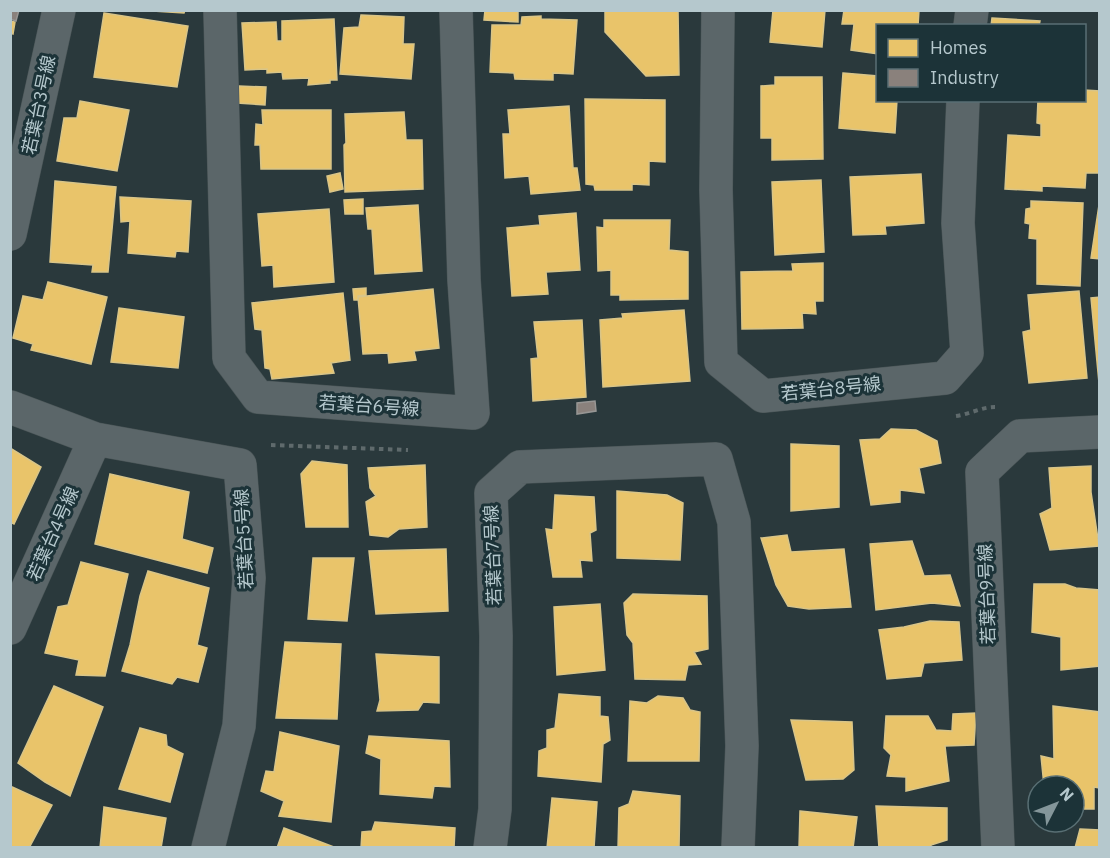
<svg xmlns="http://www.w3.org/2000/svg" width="1110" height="858" font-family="'IBM Plex Sans','Noto Sans JP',sans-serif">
	<rect width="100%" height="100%" fill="#2a393c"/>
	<path fill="#e9c46a" stroke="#d9c588" stroke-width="1.5" d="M136 10H185L184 13Z
		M485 10H518V22L484 20Z
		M605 10H678L679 75 646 76 605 32Z
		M773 10H825L822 47 770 42Z
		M844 10H919L918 26H878V54L851 50 854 24H842Z
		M104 13 188 26 177 87 94 77Z
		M361 15 404 17 403 44H414L411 79 340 74 344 28 359 27Z
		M541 16V19L577 20 573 74 553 73V80L515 79 514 73 490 72 492 25H521L522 17Z
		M992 18 1040 21 1039 26H991Z
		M334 19 337 80H330V83L308 85 309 78 283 79 282 72 267 73V69L245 70 242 23 276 22 277 41H282V21Z
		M10 21 15 22 13 34 10 33Z
		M843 73 878 76V100H897L895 133 839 128Z
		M775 77H822L823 159 772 160V138H761V86L775 85Z
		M239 86 266 87 265 105 237 103Z
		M1084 90 1100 91 1099 173H1086L1085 188 1042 186V191L1005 189 1008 135 1041 137V124L1037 123 1038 100H1084Z
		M585 99 665 100V162L649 161V185L632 184V190H595L594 185 586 184Z
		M80 101 129 110 117 171 57 161 64 118H77Z
		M569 106 573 168H577L580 190 531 194 529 176 505 178 503 134H510L508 110Z
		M262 110H331V169H261L260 145H255L256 124 263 125Z
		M404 112 406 140H422L423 189 345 192 344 145 346 143 345 114Z
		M340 173 343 189 330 192 327 176Z
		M921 174 924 223 885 226 886 234 853 235 850 177Z
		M821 180 824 252 775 255 772 182Z
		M55 181 116 187 108 272H92L93 265 50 262Z
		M120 197 191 201 188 252 176 251 175 257 128 253 130 221 121 222Z
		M363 199V214H345L344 200Z
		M1031 201 1083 203 1080 286 1037 284V239L1029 238 1030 224 1025 223 1026 209 1031 208Z
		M418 205 422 271 375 274 372 229H368L366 208Z
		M1099 205H1100V259L1091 258Z
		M329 209 334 282 274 287 273 265 262 266 258 214Z
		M576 213 580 270 546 272 548 294 512 296 507 228 540 225 539 216Z
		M604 220H670L669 250 688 252V299L620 300V295H611V270L598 271 597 227 604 228Z
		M823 263V301H815L816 314 802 313 803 328 742 329 741 272 793 271 792 264Z
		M48 282 107 297 91 364 31 350 33 344 13 338 23 296 43 300Z
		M366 288V295L358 296V300H354L353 289Z
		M433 289 439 348 414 351 416 360 389 363 388 353 363 354 358 297Z
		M1079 291 1087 378 1029 383 1023 332 1031 330 1028 295Z
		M343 293 350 360 331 363 334 373 272 379 270 369 265 368 262 330 255 329 252 303Z
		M1100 297V383H1099L1091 298Z
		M119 308 184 317 178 368 111 362Z
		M684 310 690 381 603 387 600 320 623 318 622 314Z
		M582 320 586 397 533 401 531 359 538 358 534 322Z
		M891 429 916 430 937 441 941 463 919 468 924 493 900 490V502L871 505 860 440 880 439Z
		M791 444 839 446V507L791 511Z
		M10 448 41 467 14 524 10 522Z
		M312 461 347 465 348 527H306L301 474Z
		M425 465 427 527 399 529 388 537 370 535 366 502 376 496 370 488 368 468Z
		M1091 466V492L1099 546 1050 550 1040 514 1052 508 1049 468Z
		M110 474 189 492 182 539 213 548 207 573 95 544Z
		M617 491 667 495 683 503 680 560 617 558Z
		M555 495 594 497 596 530 590 533 592 561 580 560 582 577H553L546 529 553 530Z
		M787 535 791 552 844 549 851 607 809 609 788 606 776 585 761 538Z
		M912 541 924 576 950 575 960 606 932 603 876 610 870 544Z
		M446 549 448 611 376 614 369 551Z
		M313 558H354L347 621 308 619Z
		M81 562 128 574 105 676 76 675 79 660 45 653 58 607 68 605Z
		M148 571 209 588 197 645 207 648 198 682 177 677 172 684 122 671 130 645 140 596Z
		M1034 584H1065L1076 588 1100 590V666L1061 670V637L1032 632Z
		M633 594 707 596 708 649 694 652 701 664 688 665 685 680 635 679 633 643 627 635 624 603Z
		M600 604 605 670 557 675 554 607Z
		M930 621 959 622 962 660 924 663 921 676 887 679 879 630 904 627Z
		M285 642 341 644 337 719 276 718Z
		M376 654 439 657V703L423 702 418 710 377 711 380 700Z
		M54 686 103 707 70 796 45 782 18 763Z
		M559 694 600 697V716L608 717 610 740 603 744 601 782 538 776 539 751 547 748V730L555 728Z
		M658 696 683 698 690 710 700 712 699 761H628L630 701 647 703Z
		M1053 706 1100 712V788L1094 787V809H1074V786H1044L1041 756 1054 759Z
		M976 713 974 745 945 746 949 781 906 791V777L887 776 891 755 884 748 886 716H928L936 730 952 731 953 714Z
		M791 720 852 722 854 770 843 779 806 780Z
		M140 728 166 735 167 746 183 754 170 802 119 789Z
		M280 732 339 746 331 822 279 816 284 801 261 791 266 771 274 772Z
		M369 736 449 741 450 787 434 786 432 798 380 794 381 759 366 753Z
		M10 786 52 805 29 848H10Z
		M633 791 680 796 679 848H618L619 808 629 804Z
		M552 798 597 802 594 848H547Z
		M876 806 947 808V840L931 845V848H879Z
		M104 807 166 818 161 848H100Z
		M800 811 857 817 853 848H799Z
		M375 822 455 828 454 848H361L362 832 372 831Z
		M284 828 334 847V848H277Z
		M1080 829 1100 830V848H1075Z"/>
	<path fill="#8a817c" stroke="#979694" stroke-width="1.5" d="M10 10H19L16 21 10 19Z
		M595 401 596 411 577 414V403Z"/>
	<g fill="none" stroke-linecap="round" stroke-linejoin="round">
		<g stroke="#495456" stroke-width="34">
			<path id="street" d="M220 10 229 358 258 397 473 413 464 280 456 10
				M718 10 716 190 721 362 763 396 945 378 967 353 958 223 963 100
				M970 26 972 10
				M10 234 59 10
				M10 407 95 439 240 465 249 578 239 726 208 848
				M10 628 95 439
				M490 848 495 809 496 636 491 493 520 467 716 459 734 522 742 746 738 848
				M998 848 982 472 1020 436 1100 432"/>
		</g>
		<path stroke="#5f6a6c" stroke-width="4" stroke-dasharray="4.5 4.5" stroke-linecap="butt" d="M956 416C970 414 982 407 995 407
			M271 445 408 450"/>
		<use href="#street" stroke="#5b6669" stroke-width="33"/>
	</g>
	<g text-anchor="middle" stroke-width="6" stroke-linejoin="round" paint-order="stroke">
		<g font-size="18" fill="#b5c8cd" stroke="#1c3338">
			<text transform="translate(39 105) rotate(-78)" y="6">若葉台3号線</text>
			<text transform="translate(831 389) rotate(-6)" y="6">若葉台8号線</text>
			<text transform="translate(369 406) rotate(4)" y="6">若葉台6号線</text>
			<text transform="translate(53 534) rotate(-66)" y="6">若葉台4号線</text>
			<text transform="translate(244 539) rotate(-93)" y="6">若葉台5号線</text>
			<text transform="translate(493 555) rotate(-92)" y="6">若葉台7号線</text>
			<text transform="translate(987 594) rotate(-92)" y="6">若葉台9号線</text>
		</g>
	</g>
	<rect width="1110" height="858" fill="none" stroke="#b5c8cd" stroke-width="24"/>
	<rect x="876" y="24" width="210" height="78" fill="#1c3338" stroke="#596f74" stroke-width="1.5"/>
	<rect x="888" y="39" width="30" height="18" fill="#e9c46a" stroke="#596f74" stroke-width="1.5"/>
	<text x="930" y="54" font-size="18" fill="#b5c8cd">Homes</text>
	<rect x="888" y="69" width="30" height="18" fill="#8a817c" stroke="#596f74" stroke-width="1.5"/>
	<text x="930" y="84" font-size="18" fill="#b5c8cd">Industry</text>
	<g transform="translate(1056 804) rotate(48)"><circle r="28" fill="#1c3338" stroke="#596f74" stroke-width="1.5"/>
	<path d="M0-4.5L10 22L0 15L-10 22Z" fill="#84969a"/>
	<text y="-9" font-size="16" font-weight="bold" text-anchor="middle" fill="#b5c8cd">N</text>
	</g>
</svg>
